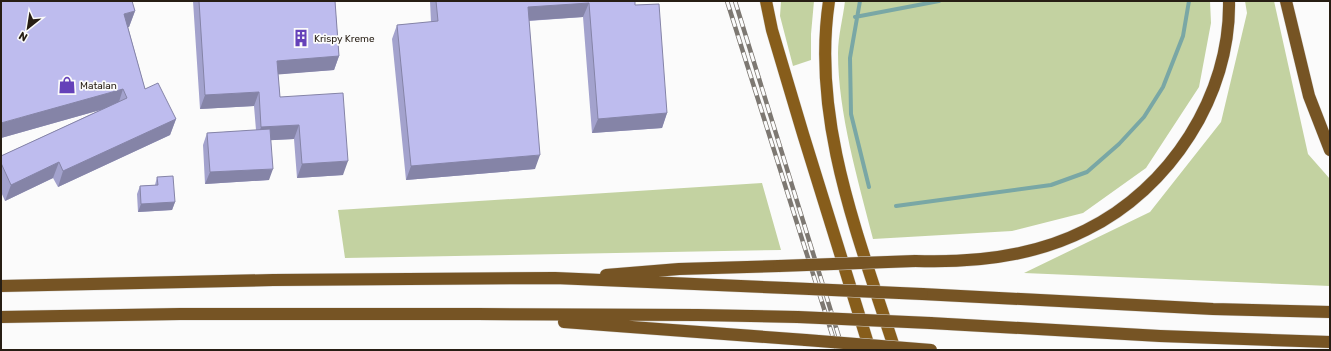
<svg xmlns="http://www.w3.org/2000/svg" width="1331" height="351" font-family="Rubik,sans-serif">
	<rect width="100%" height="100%" fill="#fbfbfb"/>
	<path fill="#c3d2a1" d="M781 1H814L811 34V60L793 66 780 16Z
		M845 1H1210L1211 23 1199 87 1146 168 1083 213 1012 231 873 239C858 180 838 113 838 53 838 36 843 18 845 1Z
		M1245 1H1274L1308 154 1330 179V286L1024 273 1150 212 1221 122 1247 13Z
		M762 183 781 250 345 258 338 210Z"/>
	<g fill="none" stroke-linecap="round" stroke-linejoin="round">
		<path stroke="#79a7a5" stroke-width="4" d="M860 1 850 58 851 114 869 187
			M855 17 939 1
			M896 206 1051 185 1087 172 1119 144 1144 117 1163 87 1183 36 1189 1"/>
		<g stroke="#d9d8d6" stroke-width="13">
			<path id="trunk" d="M766 1 772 30 803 134 870 350
				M829 1C811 121 859 238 895 350"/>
		</g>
		<g stroke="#d9d8d6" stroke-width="13">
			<path id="motorway" d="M1286 1 1309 96 1330 150
				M915 261C972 263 1035 256 1086 230 1170 189 1231 95 1229 1
				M606 275 679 269 779 266
				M1 286 273 280 555 278 787 288
				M922 294 1213 309 1330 312
				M1 317 180 314H477L698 315 798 317
				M564 322 806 340
				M930 323 1160 336 1330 342"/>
		</g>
		<use href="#trunk" stroke="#875d1b" stroke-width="12"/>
		<use href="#motorway" stroke="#765424" stroke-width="12"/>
		<g stroke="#7d7872" stroke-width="4.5">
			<path id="rail" d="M727 1 837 350
				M735 1 843 350"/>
		</g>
		<use href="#rail" stroke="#fbfbfb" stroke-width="3" stroke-dasharray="9" stroke-linecap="butt"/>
		<g stroke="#d9d8d6" stroke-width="13" stroke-linecap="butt">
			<path id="motorway-bridge" d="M779 266 915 261
				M787 288 922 294
				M798 317 930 323
				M806 340 931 350"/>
		</g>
		<use href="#motorway-bridge" stroke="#765424" stroke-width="12"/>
	</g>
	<path fill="#a3a2cd" d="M193 1H335L339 56 334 70 278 74 280 97 343 175 297 178 294 139 271 140 269 180 205 184 203 145 207 133 256 130 254 106 200 109Z
		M430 1H635V5L667 113 662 128 592 133 583 17 529 21 535 169 406 180 392 39 397 25 431 22Z
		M135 11 129 27H128L145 89 176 119 170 135 58 187 53 178 5 201 1 192V156L100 110 1 138Z
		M157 177 175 202 172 210 138 212 137 194 140 186 155 185Z"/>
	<path fill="#8584a7" d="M589 3 583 17 523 21 528 7Z
		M135 11 129 27 118 30 124 14Z
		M339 56 334 70 272 75 277 61Z
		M123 89 118 105 1 138V123Z
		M259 92 254 106 200 109 205 95Z
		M667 113 662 128 592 133 598 119Z
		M176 119 170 135 58 187 63 171Z
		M299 125 294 139 256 141 261 127Z
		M540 155 535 169 406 180 411 166Z
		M348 161 343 175 297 178 302 164Z
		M59 162 53 178 5 201 11 185Z
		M273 169 269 180 205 184 210 172Z
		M175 202 172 210 138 212 141 204Z"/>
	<path fill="#bebcee" stroke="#8584a7" d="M1 1H132L135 11 124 14 145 89 158 83 176 119 63 171 59 162 11 185 1 163V156L127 98 123 89 1 123Z
		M199 1H335L339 56 277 61 280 97 343 93 348 161 302 164 299 125 261 127 259 92 205 95Z
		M436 1H635V5L659 4 667 113 598 119 589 3 528 7 540 155 411 166 397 25 438 21Z
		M270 129 273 169 210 172 207 133Z
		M173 176 175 202 141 204 140 186 158 185 157 177Z"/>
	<defs>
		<g id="building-bare" transform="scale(1.38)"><path d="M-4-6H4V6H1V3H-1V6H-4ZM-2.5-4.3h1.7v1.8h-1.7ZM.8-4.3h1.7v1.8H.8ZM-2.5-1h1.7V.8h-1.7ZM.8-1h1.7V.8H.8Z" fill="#6541b9" stroke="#fbfbfb" stroke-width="2.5" paint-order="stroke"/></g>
		<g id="shop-bare" transform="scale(1.38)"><path d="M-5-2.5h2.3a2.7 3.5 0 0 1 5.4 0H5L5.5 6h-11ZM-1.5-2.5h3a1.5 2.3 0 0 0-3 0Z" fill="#6541b9" stroke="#fbfbfb" stroke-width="2.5" paint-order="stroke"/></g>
	</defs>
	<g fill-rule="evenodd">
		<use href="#building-bare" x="301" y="38"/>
		<use href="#shop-bare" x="67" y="85"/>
	</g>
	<g text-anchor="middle" stroke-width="3.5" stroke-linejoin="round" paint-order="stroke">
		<g font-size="10" fill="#271e14" stroke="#fbfbfb" text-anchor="start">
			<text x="314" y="42">Krispy Kreme</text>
			<text x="80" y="89">Matalan</text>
		</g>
	</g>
	<rect width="1331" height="351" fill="none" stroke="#271e14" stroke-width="4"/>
	<g transform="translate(28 28) rotate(210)" stroke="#fbfbfb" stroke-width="3" paint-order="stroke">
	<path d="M0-3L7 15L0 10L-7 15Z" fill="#271e14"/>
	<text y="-6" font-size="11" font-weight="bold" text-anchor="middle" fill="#271e14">N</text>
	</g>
</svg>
